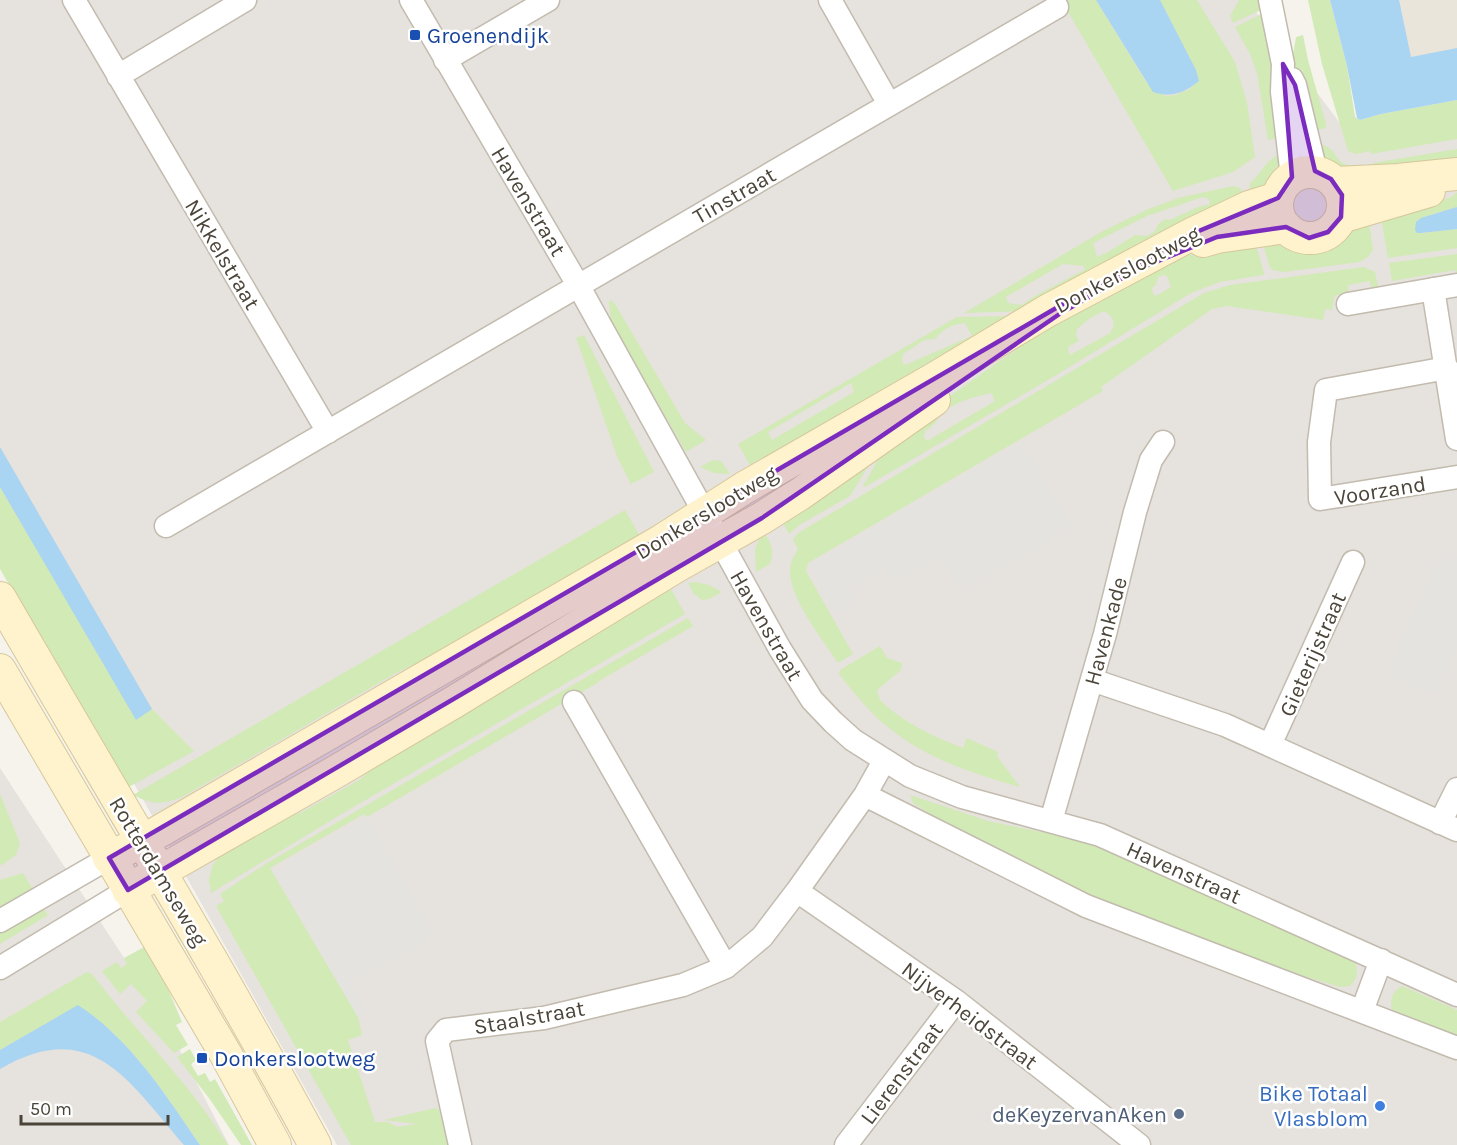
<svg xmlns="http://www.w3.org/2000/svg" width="1457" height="1145" font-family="Karla,sans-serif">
	<rect width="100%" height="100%" fill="#f6f3ec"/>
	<path fill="#eae5da" d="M1367 0H1457V91L1394 105Z"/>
	<path fill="#e6e2dd" d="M0 0H1247L1349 135 1457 118V1145H337L0 545Z
		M0 768 162 1016 229 1145H0Z"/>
	<path fill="#d2eab5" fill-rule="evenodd" d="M1061 0H1096L1146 82 1165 96 1175 95 1188 90 1199 81 1196 70 1160 0H1197L1235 62 1247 103 1255 157 1233 172 1173 191Z
		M1239 0H1259L1261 10 1233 23 1230 16Z
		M1308 0H1330L1347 66 1355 117 1360 120 1381 114 1457 100V139L1371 154 1370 151 1356 154 1348 151 1322 64Z
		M1262 14 1275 79 1282 137 1268 140 1257 73 1250 54 1235 27Z
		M1303 35 1308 60 1326 124V128L1312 131 1292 61 1296 37Z
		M1323 145C1341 151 1332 167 1359 166L1329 168 1325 165 1317 147Z
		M1457 149V170L1373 171V163Z
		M1283 153 1282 174 1278 180 1249 194 1250 183C1263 172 1267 157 1283 153Z
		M1233 186 1240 188 1244 196 1025 311 964 313 1103 231 1146 210 1178 198ZM1203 197 1209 199 1210 204 1198 207 1170 220 1166 219 1158 224 1155 231 1147 236 1135 235 1108 252 1097 257 1093 243 1147 216ZM1063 264 1084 266V270L1033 297 1022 305 1008 303 1006 297Z
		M1457 192V207L1430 215 1421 233 1457 229V248L1388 258 1381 217 1452 197Z
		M1369 222 1373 250 1368 257 1359 262 1284 272 1272 270 1269 265 1263 244 1281 243 1287 245 1318 246 1344 235 1351 228Z
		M1256 245 1264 273 1263 275 1220 282 1191 293 1053 377 865 487 863 486 886 446 910 424 1046 329 1188 254 1192 255 1213 249ZM1163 275 1167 276 1171 287 1156 296 1153 294 1152 288 1156 285 1158 277ZM1104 311C1111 315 1113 318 1114 326L1110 333 1070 355 1068 351 1069 346 1079 341 1076 336 1077 329 1090 318ZM991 393 995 401 927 441 924 437 925 431C935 425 935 422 942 414 955 401 974 397 991 393Z
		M1457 254V274L1455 270 1392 281 1389 263Z
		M1364 267 1375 272 1379 291 1372 292 1370 281 1348 285 1349 295H1335L1332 310 1325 309 1323 320 1227 306 1212 309 1101 387 1103 391 808 563 806 571 853 654 838 663C822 638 783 592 791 562 793 557 796 553 798 549L793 539 798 533 1204 293 1230 285Z
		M611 300 615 304 685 423 706 440 686 452 611 322 609 302Z
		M1022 316 943 363 878 392 750 465 738 444 957 317ZM965 323 972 336 905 365 902 362 903 354 924 340 935 339C944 328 951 325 965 323ZM851 383 854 392 772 440 768 432Z
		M584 335 654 472 631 484 618 459 576 338Z
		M878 450 850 496 801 524 789 534 779 516Z
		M713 460 721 461 730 474 714 473 700 467Z
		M0 487 137 719 152 709 194 751 127 788 125 786 0 569Z
		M625 510 642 540 471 637 396 673 184 796C163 805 153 805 133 795Z
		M763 531C771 543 775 550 770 564L756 572 755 549Z
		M695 582 709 585 722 592 709 599 702 600 694 594 688 583Z
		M671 589 685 614 345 812 211 893 209 880 212 867 221 852 273 821 300 813 361 779 379 758Z
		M688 618 693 626 599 681V682L367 817 364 814 270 868 358 1017 362 1035 348 1040 375 1122H388L397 1127 417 1124 384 1120 435 1108 439 1110 448 1145H351L216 906 224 901 220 894 267 863Z
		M880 646 887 658 902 663 901 670 877 690 880 700C902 722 934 737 963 748L967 738 998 752 997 756 1020 787C974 774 927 759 889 728 870 713 854 693 839 674L840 670Z
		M0 794 20 843 16 855 2 865 0 864Z
		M910 795 988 821 1041 832 1080 836 1354 958C1358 970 1359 977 1350 986L1340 987 1307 977 1106 904 955 830 913 803Z
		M23 873 35 893 0 914V880Z
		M40 903 48 915 0 944V927Z
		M146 946 157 963 182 1022 176 1025 188 1045 174 1053 136 1012 147 1001 131 984 120 994 102 971 117 962 121 968 127 964 124 958Z
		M87 972 92 974C137 1033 189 1082 228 1145H200C165 1094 131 1039 78 1006L0 1050V1022Z
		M1402 986 1457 1010V1038L1392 1012C1390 999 1391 993 1402 986Z
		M190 1049 196 1060 191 1064 198 1076 205 1073 210 1082 215 1079 252 1145H241L209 1098 177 1057Z"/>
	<path fill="#e5e3e0" d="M1021 442 1072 526 960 591 936 550 931 560 894 581 885 566 849 588 857 603 835 615 809 565Z
		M1457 556V648L1435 694 1387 673 1438 560Z
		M367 817 434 934 350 982 367 1012 358 1017 273 872Z"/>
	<path fill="#a9d4f2" d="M1096 0H1160L1196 70 1199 81C1184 93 1172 98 1153 92Z
		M1330 0H1399L1411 57 1457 48V100L1381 114 1360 120 1357 118 1347 66Z
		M1457 207V229L1421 233H1417L1415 230 1416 222 1421 218Z
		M0 447 152 709 136 720 0 487Z
		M78 1005C130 1039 165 1094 200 1145H184C129 1082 92 1015 0 1069V1050Z"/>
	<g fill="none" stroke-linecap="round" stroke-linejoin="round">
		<g stroke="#c2bbae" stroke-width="25">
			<path id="street" d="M74 0 328 432
				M411 0 578 285 780 649 812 700 833 722 853 740 910 776 962 797 1100 835 1457 995
				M830 0 889 104
				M1270 0 1283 64 1282 92 1292 177
				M445 60 548 0
				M118 76 245 0
				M1292 79 1295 85 1316 172
				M1433 289 1457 439
				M1348 304 1457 285
				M1447 368 1326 390 1319 442 1320 499 1457 477
				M166 526 1057 7
				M1092 680 1225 725 1457 830
				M574 702 726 967
				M1270 745 1353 562
				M865 795 1086 906 1457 1048
				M1051 821 1105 634 1135 512 1151 460 1163 442
				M1440 823 1457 789
				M797 891 956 1001 1139 1145
				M0 921 109 858
				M0 968 128 890
				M1362 1011 1381 960
				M460 1145 437 1041 446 1030 544 1018 683 985 726 967 762 937 797 891 865 795 884 761
				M846 1145 956 1001"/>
		</g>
		<g stroke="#d6c79b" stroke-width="34">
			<path id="secondary" d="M1277 205a33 33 0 1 1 66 0a33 33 0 1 1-66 0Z
				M1335 183 1398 180 1457 174
				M1341 217 1429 191
				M1203 241 1217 237 1286 227
				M0 598C105 780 215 960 315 1145
				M0 670 225 1053 275 1145
				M109 858 141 842 661 541 744 488 934 379 1047 311 1194 233 1249 207 1278 198
				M128 890 337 771 454 702 675 567 762 518 800 494 934 400"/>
		</g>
		<use href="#street" stroke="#fff" stroke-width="22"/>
		<use href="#secondary" stroke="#fff3cd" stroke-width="32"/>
	</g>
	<path fill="#7b2cbf" fill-opacity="0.2" stroke="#7b2cbf" stroke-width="4.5" stroke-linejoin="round" d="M1283 64 1295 85 1315 171 1331 179 1342 195 1341 217 1328 232 1309 238 1286 227 1217 237 1136 270 1061 313 762 518 128 890 109 858 1082 293 1194 233 1278 198 1292 177Z"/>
	<g fill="#1a4fb4" stroke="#fff" stroke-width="2">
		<rect x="409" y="29" width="12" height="12" rx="3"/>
		<rect x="196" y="1052" width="12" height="12" rx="3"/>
	</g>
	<circle fill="#3f7fe0" stroke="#fff" stroke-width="2" cx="1380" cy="1106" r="6"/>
	<circle fill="#5c6f8a" stroke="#fff" stroke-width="2" cx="1179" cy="1114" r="6"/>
	<g text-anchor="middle" stroke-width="5" stroke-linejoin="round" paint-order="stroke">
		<g font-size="22" fill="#164399" stroke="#fff" text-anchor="start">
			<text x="427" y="43">Groenendijk</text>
			<text x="214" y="1066">Donkerslootweg</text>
		</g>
		<g font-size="22" fill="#4b4439" stroke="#fff">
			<text transform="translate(734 195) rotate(-30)" y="8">Tinstraat</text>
			<text transform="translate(529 201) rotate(59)" y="8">Havenstraat</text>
			<text transform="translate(223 254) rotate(59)" y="8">Nikkelstraat</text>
			<text transform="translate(1127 269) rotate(-28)" y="8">Donkerslootweg</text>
			<text transform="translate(1380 490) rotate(-9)" y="8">Voorzand</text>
			<text transform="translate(706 512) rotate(-31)" y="8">Donkerslootweg</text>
			<text transform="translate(767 625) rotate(60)" y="8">Havenstraat</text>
			<text transform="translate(1105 631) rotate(-75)" y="8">Havenkade</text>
			<text transform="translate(1312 654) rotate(-66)" y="8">Gieterijstraat</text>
			<text transform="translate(159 871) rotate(59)" y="8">Rotterdamseweg</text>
			<text transform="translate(1184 872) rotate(24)" y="8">Havenstraat</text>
			<text transform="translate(970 1015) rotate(37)" y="8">Nijverheidstraat</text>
			<text transform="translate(529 1017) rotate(-10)" y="8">Staalstraat</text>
			<text transform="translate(901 1073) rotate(-53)" y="8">Lierenstraat</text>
		</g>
		<g font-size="22" fill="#366cbe" stroke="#fff" text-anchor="end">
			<text x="1368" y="1101">Bike Totaal<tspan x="1368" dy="25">Vlasblom</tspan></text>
		</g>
		<g font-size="22" fill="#4e5e75" stroke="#fff" text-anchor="end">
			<text x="1167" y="1122">deKeyzervanAken</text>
		</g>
	</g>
	<path d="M21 1115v9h147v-9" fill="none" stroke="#4b4439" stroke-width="3"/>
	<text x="30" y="1115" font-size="18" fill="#4b4439" stroke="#ffffff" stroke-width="4.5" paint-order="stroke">50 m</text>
</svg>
